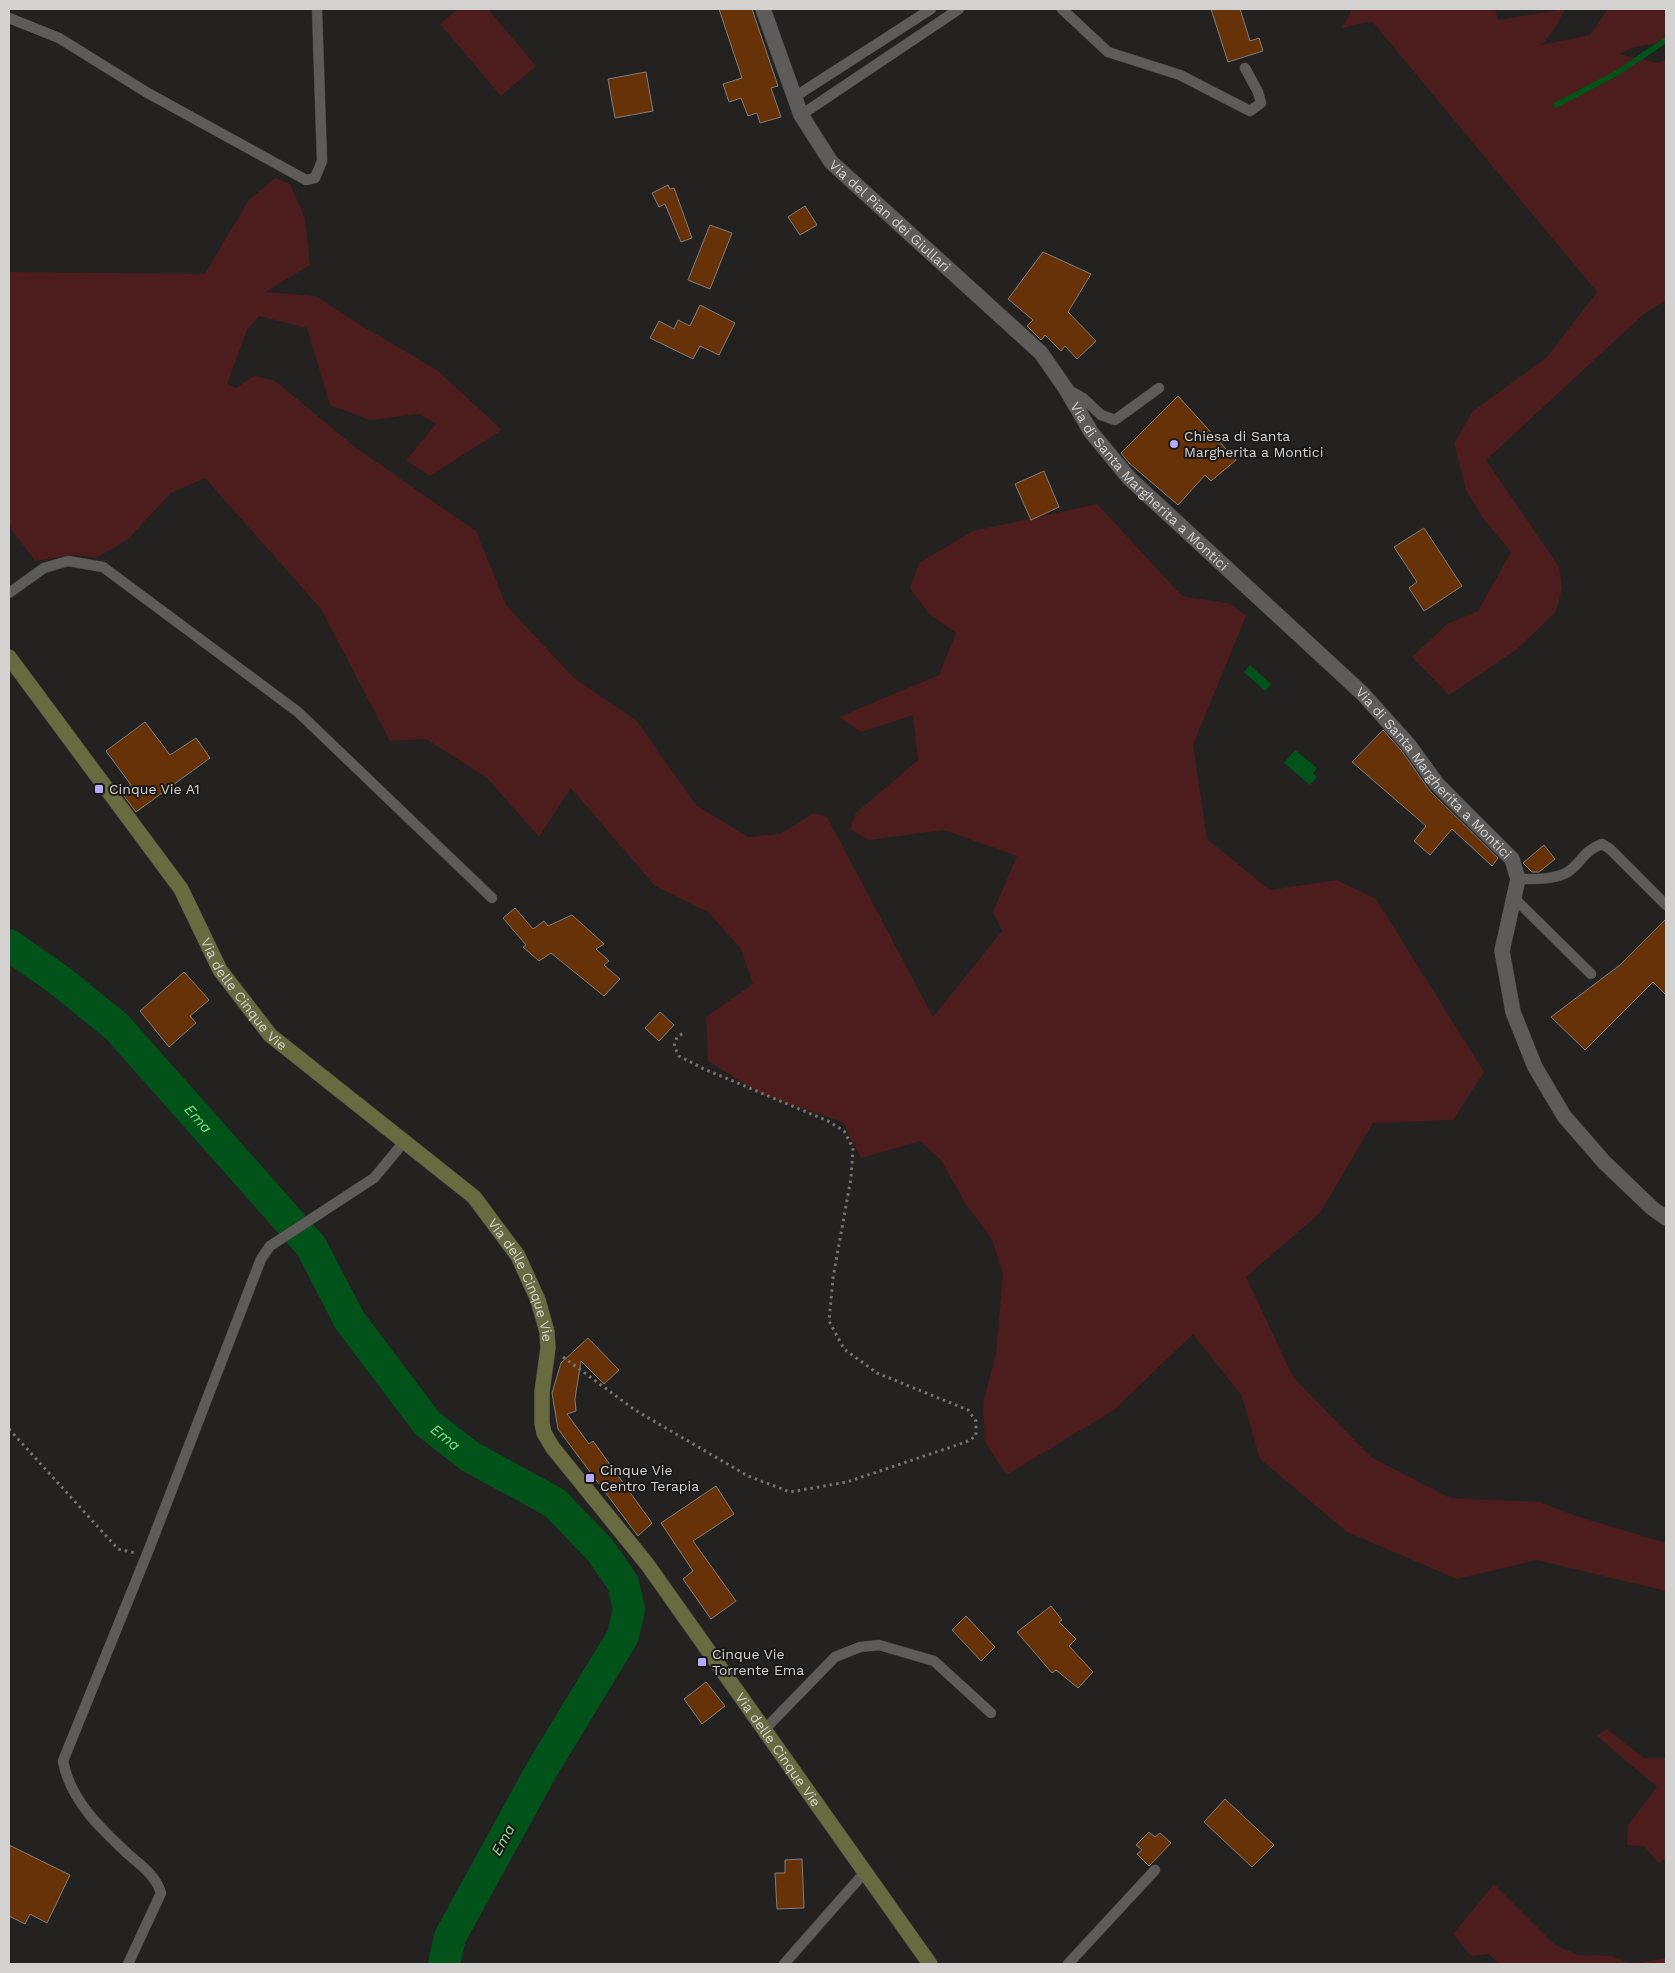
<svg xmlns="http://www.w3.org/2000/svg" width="1675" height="1973" font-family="'Work Sans',sans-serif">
	<rect width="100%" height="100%" fill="#242220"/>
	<path fill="#4d1c1c" d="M458 9H488L536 66 501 96 440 24Z
		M1352 9H1495L1498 20 1565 9 1556 26 1542 45 1590 35 1608 9H1666V42L1634 47 1619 54 1658 63 1666 60V300L1645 313 1486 460 1559 567 1562 588 1556 612 1517 649 1449 695 1412 657 1447 624 1478 611 1511 552 1482 517 1466 490 1454 443 1473 411 1547 357 1597 292 1372 21 1342 28Z
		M275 178 290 184 305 218 310 265 265 292 316 296 362 326 437 370 502 430 430 476 406 460 436 424 419 414 370 420 330 405 307 328 259 316 247 330 227 384 236 388 254 376 274 380 356 448 476 531 506 605 574 678 637 721 696 805 748 837 780 834 814 813 827 817 933 1017 1002 931 993 912 1017 856 944 830 869 840 850 829 856 813 918 760 913 715 861 732 839 717 939 675 956 633 929 614 910 588 919 563 973 531 1097 504 1182 596 1231 604 1246 616 1193 745 1207 839 1270 890 1337 880 1376 899 1484 1072 1453 1120 1373 1123 1320 1213 1246 1277 1293 1377 1371 1457 1450 1498 1540 1502 1576 1516 1666 1543V1591L1537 1560 1457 1579 1347 1532 1260 1459 1242 1396 1193 1334 1114 1410 1006 1475 985 1442 983 1403 996 1354 1003 1274 992 1239 965 1203 941 1160 920 1141 861 1158 843 1122 762 1095 708 1061 706 1017 753 984 741 949 708 912 655 886 571 788 539 837 487 778 426 739 390 741 321 609 205 478 171 493 127 540 96 558 76 555 35 561 12 530 9 521V272L205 274 248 201Z
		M1607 1729 1644 1758H1666V1859L1658 1863 1644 1846 1627 1845 1628 1825 1657 1787 1597 1736Z
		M1494 1884 1555 1945 1578 1955 1612 1956 1626 1962 1638 1963 1666 1958V1964H1499L1489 1954 1471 1956 1453 1934Z"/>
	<path fill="#01531a" d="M1250 665 1271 684 1265 691 1244 672Z
		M1295 750 1317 768 1313 773 1317 777 1310 785 1284 763Z"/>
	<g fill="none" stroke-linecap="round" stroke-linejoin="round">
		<path stroke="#01531a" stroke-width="5.5" d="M1556 105 1617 73 1666 40"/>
		<path stroke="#01531a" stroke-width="32" id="s1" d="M9 945 59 980 117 1027 311 1246 350 1321 427 1423 469 1456 555 1503 601 1551 623 1583 629 1609 623 1636 541 1771 450 1937 444 1964"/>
	</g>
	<path fill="#673207" stroke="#807d7b" d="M719 9H752L778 86 771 88 781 117 760 123 757 113 748 116 741 98 729 102 723 84 742 78Z
		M1211 9H1240L1250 41 1259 38 1263 51 1228 62Z
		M646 72 653 111 615 118 608 79Z
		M668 185 670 189 674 188 692 238 681 242 665 204 659 207 652 193Z
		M805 206 817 225 800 235 788 217Z
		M710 225 732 233 710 289 688 280Z
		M1043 252 1091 274 1068 312 1096 341 1077 359 1065 346 1061 351 1045 335 1041 340 1027 326 1033 320 1008 299Z
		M700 305 735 323 719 355 700 346 693 359 650 338 659 321 674 329 678 320 690 326Z
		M1178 396 1236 460 1211 481 1205 475 1178 505 1129 463 1121 453Z
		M1044 471 1059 507 1031 520 1015 484Z
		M1424 528 1462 586 1424 611 1409 588 1417 582 1394 547Z
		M145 722 170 755 196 738 210 758 136 812 121 792 131 785 106 751Z
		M1383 730 1401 750 1430 791 1498 858 1492 866 1452 829 1430 855 1414 841 1426 826 1352 762Z
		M1544 845 1555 859 1539 872H1532L1523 863Z
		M515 908 533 929 544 921 548 926 572 915 604 944 596 949 609 961 604 965 620 979 604 996 551 953 539 961 523 947 526 945 503 918Z
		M1666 919V995L1653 982 1585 1050 1551 1017 1620 965Z
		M184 972 209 1000 190 1016 196 1023 169 1047 140 1011Z
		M660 1012 674 1025 659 1041 645 1028Z
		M588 1338 619 1370 604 1384 581 1361 575 1399 576 1411 567 1414 589 1444 593 1441 652 1523 638 1536 558 1429 552 1393 561 1363Z
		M716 1486 734 1514 693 1541 736 1601 711 1619 683 1579 693 1571 661 1523Z
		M1051 1606 1062 1620 1059 1622 1076 1639 1069 1646 1093 1672 1078 1688 1056 1670 1052 1673 1017 1632Z
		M966 1616 995 1647 981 1661 952 1630Z
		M706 1682 725 1706 702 1724 684 1699Z
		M1225 1799 1274 1845 1252 1867 1204 1822Z
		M1149 1832 1155 1837 1160 1833 1171 1843 1149 1866 1137 1854 1142 1850 1136 1845Z
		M9 1845 70 1875 47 1923 30 1914 25 1924 9 1916Z
		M802 1859 804 1908 777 1909 775 1873H785V1860Z"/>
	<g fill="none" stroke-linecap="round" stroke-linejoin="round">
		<g stroke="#403f3d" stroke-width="11">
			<path id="lane" d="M1062 9 1108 52 1180 75 1250 111 1261 103 1258 92 1245 68
				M9 18 59 38 146 92 306 180 315 178 322 161 317 9
				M796 96 931 9
				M801 115 959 9
				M1067 389 1083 398 1101 415 1115 420 1159 388
				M9 593 44 568 68 561 103 567 298 712 492 898
				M1518 879C1533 879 1552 880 1566 873 1580 866 1582 851 1602 844L1610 849 1666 905
				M1514 898 1591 974
				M764 1730 835 1657 860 1647 879 1645 934 1661 991 1713
				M128 1964 161 1893C156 1876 142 1866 129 1855 101 1829 70 1800 63 1761L149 1549 261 1259 270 1246 374 1178 404 1142
				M784 1964 865 1872
				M1068 1964 1155 1870"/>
		</g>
		<g stroke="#403f3d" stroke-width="16">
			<g id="street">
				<path id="s2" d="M763 9 801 115 831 162 1041 353 1066 389 1091 432 1129 478 1362 693 1408 744 1437 784 1512 859 1518 879 1502 951 1513 1012 1535 1067 1564 1116 1604 1162 1652 1208 1666 1218"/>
			</g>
		</g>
		<g stroke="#403f3d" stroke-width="16">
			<g id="secondary">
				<path id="s3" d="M9 657 181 889 220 970 270 1035 474 1197 518 1256 538 1300 547 1332 548 1348 542 1392V1423L544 1433 553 1448 647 1564 930 1964"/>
			</g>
		</g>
		<path stroke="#747371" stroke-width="3" stroke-dasharray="2.5 4" stroke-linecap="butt" d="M563 1357 635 1410 748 1476 790 1492 847 1482 966 1442 976 1436V1421L968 1410 877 1373 844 1349 829 1321 833 1278 851 1178 853 1148 844 1131 828 1121 704 1069 679 1056 674 1046 677 1037 685 1032
			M9 1429 118 1549 135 1553"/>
		<use href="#lane" stroke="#5e5c5a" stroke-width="10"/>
		<use href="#street" stroke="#5e5c5a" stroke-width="15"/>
		<use href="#secondary" stroke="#686b40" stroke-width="15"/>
	</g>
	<g fill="#b4acf9" stroke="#1a1917" stroke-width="2">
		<circle cx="1174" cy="444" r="5"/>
		<rect x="94" y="784" width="10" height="10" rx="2.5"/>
		<rect x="585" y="1473" width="10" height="10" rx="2.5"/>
		<rect x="697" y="1657" width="10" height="10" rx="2.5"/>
	</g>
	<g text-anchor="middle" stroke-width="4" stroke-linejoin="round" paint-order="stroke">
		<g font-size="14" fill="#d3d2d0" stroke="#1a1917">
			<text dy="5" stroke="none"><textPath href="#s2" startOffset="248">Via del Pian dei Giullari</textPath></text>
			<text dy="5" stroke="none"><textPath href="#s2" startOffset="625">Via di Santa Margherita a Montici</textPath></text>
			<text dy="5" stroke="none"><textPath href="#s2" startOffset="1030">Via di Santa Margherita a Montici</textPath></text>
			<text dy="5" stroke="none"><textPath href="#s3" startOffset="412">Via delle Cinque Vie</textPath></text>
			<text dy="5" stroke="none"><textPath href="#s3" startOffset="818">Via delle Cinque Vie</textPath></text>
			<text dy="5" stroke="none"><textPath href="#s3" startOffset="1372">Via delle Cinque Vie</textPath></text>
		</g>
		<g font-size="14" fill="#d3d2d0" stroke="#1a1917" text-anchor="start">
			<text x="1184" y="441">Chiesa di Santa<tspan x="1184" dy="16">Margherita a Montici</tspan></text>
			<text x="109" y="794">Cinque Vie A1</text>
			<text x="600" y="1475">Cinque Vie<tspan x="600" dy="16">Centro Terapia</tspan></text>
			<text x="712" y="1659">Cinque Vie<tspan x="712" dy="16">Torrente Ema</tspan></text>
		</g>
		<g font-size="15" font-style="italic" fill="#81de8d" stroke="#1a1917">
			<text dy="5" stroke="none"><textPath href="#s1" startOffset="258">Ema</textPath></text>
			<text dy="5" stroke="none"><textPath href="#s1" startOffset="664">Ema</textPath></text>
			<text transform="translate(503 1840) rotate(-61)" y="5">Ema</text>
		</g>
	</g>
	<rect width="1675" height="1973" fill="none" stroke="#d3d2d0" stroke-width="20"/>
</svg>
